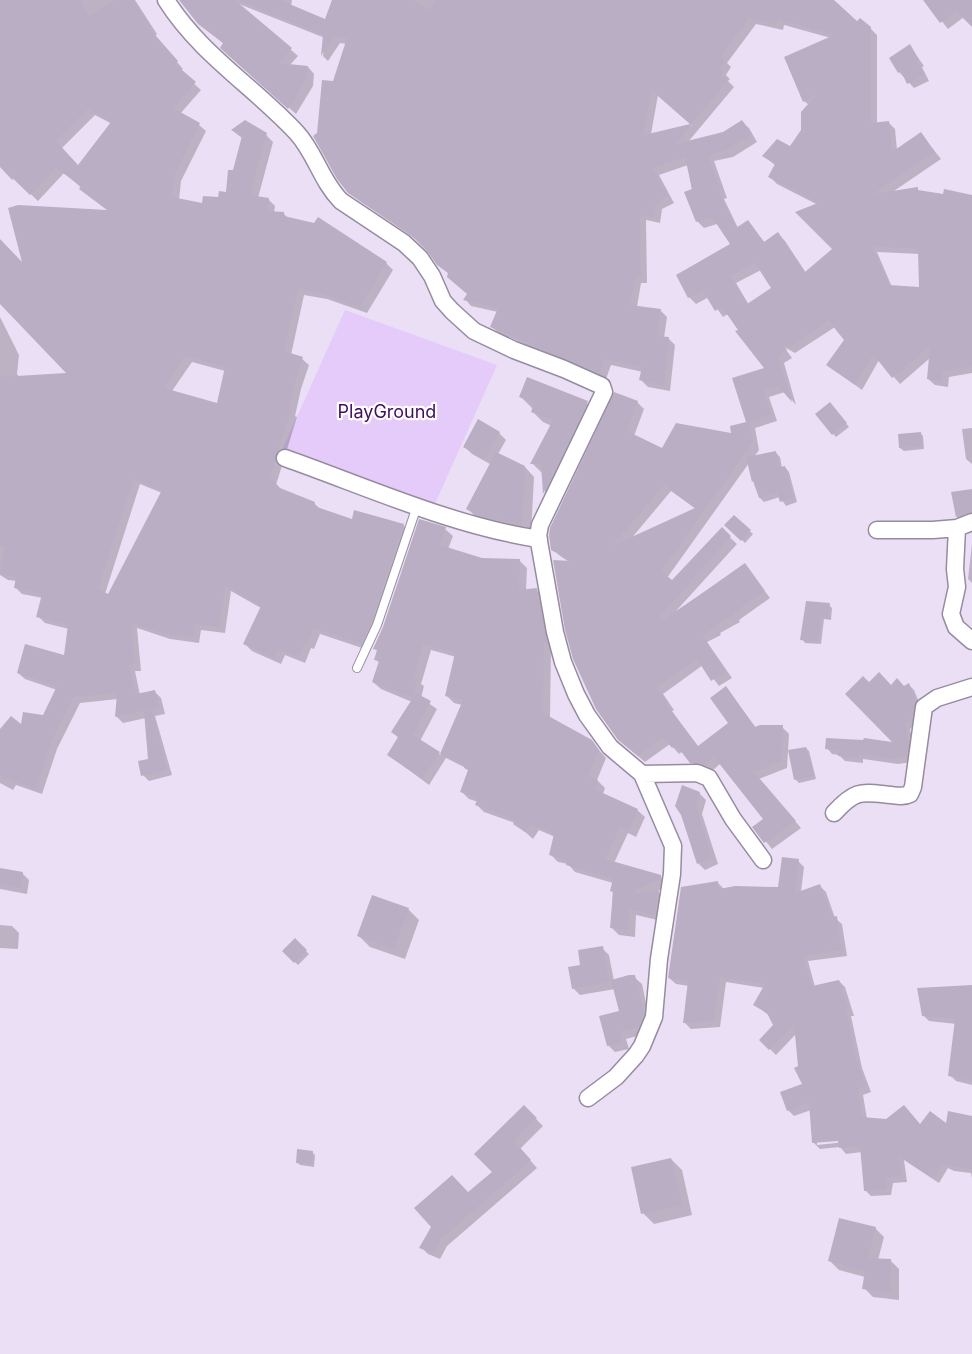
<svg xmlns="http://www.w3.org/2000/svg" width="972" height="1354" font-family="Inter,sans-serif">
	<rect width="100%" height="100%" fill="#ebdff6"/>
	<path fill="#e4cbfa" d="M345 310 497 365 430 515 278 459Z"/>
	<path fill="#0003" fill-rule="evenodd" d="M0 0H135L157 34 155 36 183 69 180 71 201 90 180 114 199 125 206 131 181 181 179 200 204 205 228 194 242 138 233 131 266 135 273 142 258 198 268 199 275 206 274 213 284 214 289 219 386 263 393 270 367 313 327 299 304 295 291 355 302 359 309 365 301 389 295 416 297 417 276 485 281 490 314 503 322 511 353 521 403 525 410 532 368 650 320 634 314 649 311 648 305 663 285 655 281 664 252 651 245 644 261 608 231 591 225 633 201 630 199 643 170 639 137 628 141 671H135L140 695 154 691 161 698 165 714 155 716 172 775 149 781 143 775 150 760 146 718 123 723 116 716 118 699 80 703 57 749 42 794 16 785 13 790 0 783V732L22 727 44 717 57 690 25 679 18 673 65 657 69 629 45 623 38 616 43 598 22 594 16 588 17 581 8 580 0 575V317L19 355 17 374 20 378 70 375 0 302V241L25 267 110 212 64 173 38 201 14 178 12 180 0 167ZM95 115 112 124 79 167 62 148ZM192 362 225 371 218 405 172 391ZM140 484 162 493 109 595 105 594Z
		M181 0H292L291 6 327 21 333 0H832L857 23 870 28 877 35V124L889 123 895 129 897 150 921 134 941 159 891 193 917 189 920 192 972 197V373L949 377 948 387 935 385 928 379 930 358 900 384 879 360 862 390 828 365 846 340 835 327 795 353 784 347 792 358 784 363 796 405 785 392 769 397 777 421 755 428 759 450 754 457 776 453 780 457 782 468 785 467 789 472 797 502 786 506 780 497 764 502 760 498 749 463 667 578 672 582 722 530 737 544 676 611 745 565 770 598 739 620 740 622 720 633 721 635 707 642 732 678 719 686 703 665 663 694 674 710 672 711 699 748 730 723 726 688 756 728 782 727 789 734 787 768 759 779 801 828 772 849 754 827 765 819 721 763 712 771 699 769 683 751 679 754 670 744 645 762 626 746 571 563 560 556 553 549 637 402 644 409 634 436 662 450 733 435 748 423 767 369 728 314 723 317 709 297 696 304 689 297 678 275 733 245 717 224 704 228 697 221 688 165 659 175 674 203 662 209 660 223 646 220 647 283H641L637 307 660 310 667 317 664 338 669 339 675 345 670 391 648 387 641 380 643 372 611 365 606 379 499 333 492 327 498 312 471 306 465 299 469 294 439 264 420 242 357 199 349 192 318 134 347 44 340 43 328 61 323 56 325 38 239 4 298 56 289 66 308 67 314 74 313 86 296 114 229 54 224 44 199 23ZM756 24 783 30 784 25 831 38 804 101 809 105 803 130 790 148 764 156 776 166 770 177 777 184 818 205 834 249 806 273 785 241 778 234 765 243 748 222 738 228 724 199 727 198 714 161 733 157 757 142 749 128 742 122 724 133 688 142 734 87 728 81 730 79 726 75 731 67 727 63ZM658 95 692 125 651 134ZM877 252 920 254 921 289 892 287ZM761 270 773 288 749 305 736 283ZM671 491 696 509 630 540Z
		M925 0H972V25L964 17 948 29Z
		M910 46 924 66 922 67 929 81 914 88 899 72Z
		M521 397 587 403 598 413 554 504 545 494 543 474 532 463 552 426 543 422 532 411 533 409Z
		M833 407 849 427 836 437 817 415Z
		M972 428V464L966 459 962 429Z
		M499 433 506 440 498 454 525 467 534 477 531 534 477 518 467 508 490 464 472 454 465 447Z
		M920 433 923 436 924 449 904 451 900 448Z
		M972 490V518L962 522 957 517Z
		M734 517 753 534 745 543 726 525Z
		M445 529 453 536 448 549 481 559 520 561 527 568 526 591 536 590 544 598 551 647 550 718 591 741 606 758 597 780 605 788 603 794 637 810 645 817 636 837 628 833 614 863 660 876 668 884V886L657 891 666 899 662 921 636 915 635 937 619 935 612 928 613 883 575 872 568 864 558 862 550 854 555 837 539 830 533 839 515 823 484 812 477 805 478 802 469 799 462 792 469 771 466 768 446 758 429 785 389 755 399 738 393 732 412 702 381 689 373 682 380 663 376 660 378 652 375 648ZM431 650 456 657 447 696 454 703 462 705 441 755 420 741 437 709 421 698 424 686 421 684Z
		M972 544V583L968 579Z
		M829 605 832 608 831 620 824 619 821 644 805 643 802 639Z
		M869 684 904 687 909 685 914 690 921 707 917 724 910 729 914 748 912 762 898 764 863 759V763L845 761 839 755 832 754 827 748 897 744Z
		M806 748 809 751 816 779 799 783 796 780Z
		M699 793 706 800 702 814 718 864 705 870 698 863 683 814Z
		M798 861 804 867 801 892 820 886 826 892 835 918 842 924 847 956 808 961 815 987 839 981 845 987 854 1016H851L862 1068 871 1092 863 1095 867 1119 921 1125 972 1124V1178L971 1173 954 1171 948 1168 939 1183 904 1160 907 1182 893 1183 891 1195 871 1196 865 1190 862 1152 846 1154 840 1147 820 1149 814 1143 811 1110 794 1116 788 1110 804 1084 796 1034 776 1055 761 1040 775 1026 770 1016 755 1005 764 988 726 982 720 1027 691 1029 685 1023 689 986 676 984 669 978 718 883 724 889 780 888ZM846 1139V1142L817 1145V1142Z
		M0 869 22 873 29 880 27 894 0 889Z
		M408 909 419 920 405 959 370 947 359 936Z
		M0 925 12 926 19 933 18 949 0 948Z
		M295 940 309 954 298 965 284 951Z
		M602 948 609 955 614 981 634 977 642 984 650 1022 645 1034 626 1039 629 1049 615 1052 608 1045 620 1012 615 989 580 995 573 988 582 966Z
		M972 986V1085L956 1081 950 1075 956 1024 929 1021 923 1015Z
		M524 1107 543 1126 520 1149 537 1168 447 1246 440 1259 428 1254 421 1247 468 1194 494 1172Z
		M312 1152 315 1155 314 1167 300 1165 297 1162Z
		M671 1159 682 1170 692 1215 654 1224 643 1213Z
		M875 1228 884 1237 878 1260H890L899 1269V1300L873 1297 864 1288 865 1277 839 1270 830 1261Z"/>
	<path fill="#baaec4" fill-rule="evenodd" d="M0 0H81L89 16 116 0H133L151 27 149 28 178 61 175 64 196 82 173 108 200 123 175 174 172 197 202 203 203 196 218 197 219 191 226 192 228 170H233L242 136 231 130 245 120 267 133 250 195 269 198 267 211 284 212V216L314 223 318 217 387 262 360 307 319 293 298 289 284 351 303 357 295 382 289 409H291L270 477 280 488 315 502 314 506 352 519 354 510 404 524 371 623 361 644 313 628 307 644 304 643 299 657 278 649 274 658 243 644 261 606 225 586 219 627 194 624 193 637 162 633 131 623 135 664 129 665 136 694 155 690 159 707 115 717 117 693 74 697 51 742 35 789 0 776V729L11 716 21 724 23 712 43 715 57 686 17 673 25 644 64 655 68 625 36 617 42 594 14 588 16 577 0 574 5 546 0 545V377L66 373 0 304V239L22 262 8 208 18 205 107 210 79 189 81 186 56 168 30 195 0 166ZM88 109 111 122 78 165 56 141ZM185 356 225 367 217 403 164 388ZM133 479 162 490 108 594 98 589Z
		M179 0H235L292 48 279 63 308 66 307 78 288 109 220 48 223 43 198 24Z
		M238 0H280L325 19 332 0H412L430 10 436 0H834L857 21 860 18 871 27V123L889 121 892 152 921 132 935 152 873 194 918 187V190L943 194 944 189 972 195V366L942 371V381L927 379 930 346 892 378 873 354 855 385 826 365 844 340 828 320 788 348 782 344 787 350 778 356 792 402 778 386 763 390 771 414 749 422 753 442 661 571 672 580 722 527 731 536 660 616 664 620 745 563 765 591 733 613 734 615 714 626 715 628 702 635 726 671 711 681 697 659 657 687 668 702 666 704 698 746 728 723 710 698 726 686 755 727 760 725H783L781 761 754 772 796 821 764 843 752 827 763 819 714 757 704 765 690 763 676 745 672 748 663 737 638 756 618 740 596 709 573 659 565 630 553 560 572 561 551 550 549 535 550 528 614 392 638 401 627 431 662 448 676 423 731 433 730 426 746 422 732 378 764 368 735 331 738 330 722 307 715 311 703 291 688 298 676 275 730 244 712 217 696 222 684 192 692 189 685 157 653 168 668 196 656 203 653 217 640 215 641 277H635L630 305 661 309 657 336 669 337 664 386 639 380 642 367 605 359 600 373 490 327 498 308 463 300 467 294 447 277 448 273 437 265 427 251 411 235 348 193 337 179 313 136 317 133 322 80 333 81 347 38 333 37 321 56 323 35ZM749 18 776 24 778 19 834 35 784 57 803 102 818 93 801 112V130L790 146 777 139 762 156 775 164 768 177 818 203 795 212 832 249 805 272 778 232 764 242 748 220 736 228 719 192 721 191 708 155 726 150 752 134 742 120 723 132 675 144 728 80 721 75 724 71 719 68 725 60 721 56ZM651 90 690 124 644 135ZM872 246 918 249 919 287 889 285ZM755 263 771 288 747 304 731 276ZM664 485 695 508 612 546Z
		M923 0H972V27L956 11 940 23Z
		M910 44 919 60 917 61 924 75 907 84 901 71 898 73 889 58Z
		M527 377 588 401 543 494 541 464H530L553 420 531 412 534 403 519 397Z
		M830 402 847 423 832 435 815 414Z
		M478 419 500 432 484 459 463 447Z
		M921 432 922 446 899 448 898 434Z
		M776 451 779 467 785 466 793 498 780 502 777 492 759 498 753 481 752 482 746 457Z
		M496 452 525 466 522 525 477 515 466 509Z
		M972 489V512L956 517 951 492Z
		M734 515 751 530 741 541 724 525Z
		M419 519 446 527 440 545 482 558 520 559 519 590 537 588 548 646 544 640 543 713 592 740 599 750 588 776 598 780 594 789 638 809 629 830 620 827 605 859 661 875V879L635 890 636 894 659 890 655 915 629 909 628 930 610 928 613 892 610 891 613 879 566 865 567 860 549 855 554 834 531 824 525 832 513 824 516 820 475 805 478 798 460 792 468 770 464 768 465 765 440 754 463 700 445 696 455 653 423 644 414 677 417 678 413 697 399 694V692L372 682 379 661 374 660 377 650 373 649 383 627Z
		M806 601 830 603 828 618 821 617 818 642 800 640Z
		M879 672 891 685 897 678 904 686 909 683 916 701 912 718 905 723 909 742 907 756 892 759 858 754V758L838 756V751L825 749 826 738 863 740 864 738 892 742 845 694 863 676 869 682Z
		M416 693 431 701 413 735 440 752 422 779 387 755 398 737 391 732Z
		M152 710 167 770 141 776 138 761 148 759 144 712Z
		M806 747 814 776 794 780 788 750Z
		M682 785 700 792 696 806 712 857 697 864 681 815 675 806Z
		M782 857 799 859 795 893 820 884 832 917 837 916 841 950 803 956 812 986 839 980 848 1010H846L857 1061 866 1086 858 1089 862 1117 886 1119 904 1105 920 1124 930 1111 946 1123 948 1111 972 1116V1169L946 1165 942 1163 932 1178 899 1156 902 1176 887 1178 886 1189 864 1191 860 1146 839 1148 838 1141 812 1143 809 1102 787 1111 780 1092 802 1084 794 1068 798 1066 794 1024 769 1050 759 1040 773 1025 767 1013 753 1005 765 984 720 977 714 1021 683 1023 688 981 668 978 681 887 718 881 719 889 735 886 778 887Z
		M0 868 23 872 20 888 0 884Z
		M372 895 409 908 394 949 357 936Z
		M295 938 307 950 294 963 282 951Z
		M603 946 609 982 572 989 568 967 580 965 578 950Z
		M629 975H635L644 1014 638 1027 620 1032 623 1042 607 1046 599 1016 619 1011 611 980Z
		M972 985V1081L948 1076 955 1019 922 1016 917 988Z
		M524 1105 537 1118 514 1141 531 1160 441 1239 433 1253 419 1248 431 1227 414 1208 452 1175 468 1192 492 1172 474 1154Z
		M297 1149 313 1151 311 1164 296 1163Z
		M671 1158 682 1205 641 1214 631 1167Z
		M839 1218 876 1227 868 1258 891 1259V1292L862 1289 865 1271 828 1261Z"/>
	<g fill="none" stroke-linecap="round" stroke-linejoin="round">
		<g stroke="#968ba0" stroke-width="10">
			<path id="service" d="M357 668 377 625 417 506"/>
		</g>
		<g stroke="#968ba0" stroke-width="19">
			<path id="minor" d="M166 0C200 54 253 86 296 132 315 152 321 181 341 201L404 243 420 258 432 276 443 301 452 311 474 331 514 350 564 369 602 386 604 392 540 525 538 536 555 632 563 662 576 694 587 715 610 747 642 774 697 773 709 778 733 819 763 860
				M285 458C367 487 453 526 539 539
				M957 528 955 569 957 587 951 614 956 627 972 641
				M877 530H933L957 528 972 522
				M834 813C856 789 861 792 891 795 898 796 904 797 910 794L913 787 924 707 937 698 972 687
				M588 1098 616 1077 636 1055 642 1046 654 1017 659 959 672 874 673 846 642 774"/>
		</g>
		<use href="#service" stroke="#fff" stroke-width="8"/>
		<use href="#minor" stroke="#fff" stroke-width="16"/>
	</g>
	<g text-anchor="middle" stroke-width="4.5" stroke-linejoin="round" paint-order="stroke">
		<g font-size="18" fill="#430c61" stroke="#fff">
			<text x="387" y="418">PlayGround</text>
		</g>
	</g>
</svg>
